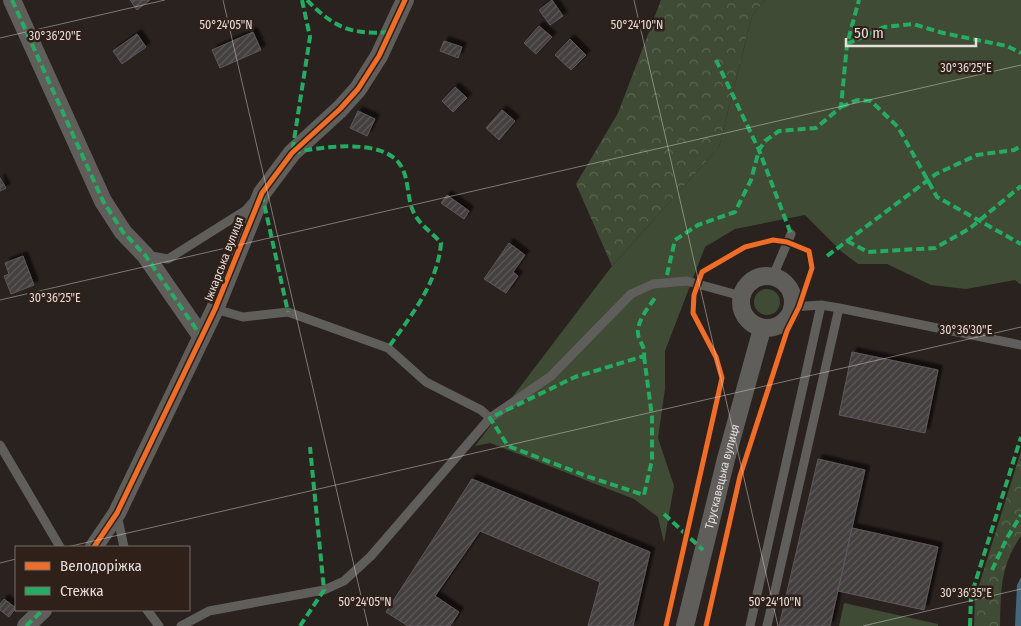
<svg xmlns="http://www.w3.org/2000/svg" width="1021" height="626" font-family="'Fira Sans Condensed',sans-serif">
	<defs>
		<pattern id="forest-crowns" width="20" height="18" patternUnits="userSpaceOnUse" patternTransform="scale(1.25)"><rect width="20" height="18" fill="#3f4b34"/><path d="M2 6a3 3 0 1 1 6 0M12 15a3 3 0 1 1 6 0" fill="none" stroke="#5b6451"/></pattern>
		<pattern id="building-hatch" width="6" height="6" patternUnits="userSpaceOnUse" patternTransform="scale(1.25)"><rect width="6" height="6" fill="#443f41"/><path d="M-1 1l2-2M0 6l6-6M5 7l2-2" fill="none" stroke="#5f5a5c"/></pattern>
		<filter id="shadow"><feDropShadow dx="4.5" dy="-4.5" stdDeviation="1" flood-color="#0009"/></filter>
	</defs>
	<rect width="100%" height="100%" fill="#2a221f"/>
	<path fill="#3f4b34" d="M765 0H1021V285L1015 280 966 289 931 285 887 264H858L842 252 805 215 735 229 705 247 665 351V389L658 438 674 486 664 543 658 517 634 499 490 443 475 446 612 266 719 147 752 16Z
		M754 302a13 13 0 1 1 26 0a13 13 0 1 1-26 0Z
		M844 603 938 624V626H839Z"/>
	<path fill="url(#forest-crowns)" d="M661 0H765L752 16 719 147 612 266 576 184 618 113Z
		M1021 451V536C1000 566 1001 591 1000 626H974L975 598Z"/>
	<path fill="#47667a" d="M1021 577V626H1015L1017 585Z"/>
	<path fill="url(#building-hatch)" stroke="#5d585a" filter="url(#shadow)" d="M130 0H150L137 10Z
		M552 0 563 16 550 25 539 10Z
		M539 26 552 37 536 54 524 43Z
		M253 32 261 50 220 68 212 50Z
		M137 34 146 47 122 64 113 51Z
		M570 39 586 55 571 70 555 55Z
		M444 41 462 47 458 58 440 51Z
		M455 87 467 98 453 112 442 101Z
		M502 110 515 121 499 140 486 128Z
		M358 111 375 119 367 136 350 128Z
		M0 178 6 188 0 191Z
		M447 195 469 211 464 219 441 203Z
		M509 243 525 255 513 272 518 276 506 293 484 279Z
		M23 256 34 285 11 294 4 276 9 274 5 263Z
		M852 352 938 370 925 433 839 415Z
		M818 459 865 470 830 626H779Z
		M472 479 650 552 633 626H588L600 582 480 531 435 596 459 612 450 626H408L386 612Z
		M852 528 938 547 924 610 838 591Z
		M4 599 16 608 9 617 0 610V604Z"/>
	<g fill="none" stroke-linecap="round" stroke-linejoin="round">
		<path stroke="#605e5b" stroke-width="9" d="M146 255 168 259 246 210 253 202
			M773 276 791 234
			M793 307 821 305
			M839 308 1021 345
			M215 309 243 317 288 312 388 348 426 382 481 410 490 418
			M0 445 60 547
			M117 515 124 547
			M147 610 159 626
			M181 626 209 611 324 590 344 581 371 556 490 418 551 376 631 294 653 284 687 281 741 296
			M750 626 821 305 839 308 767 626"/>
		<g stroke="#605e5b" stroke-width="18">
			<path d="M12 0 103 201 123 232 145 255 201 336"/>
			<circle cx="767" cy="302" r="26"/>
			<path d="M94 547 117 513 215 309 262 193 292 153 340 109 358 89 379 56 405 0"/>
			<path d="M26 626 43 610"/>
			<path id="s1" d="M685 626 726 459 762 329"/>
		</g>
		<path stroke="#26ab63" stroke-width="4" stroke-dasharray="8 4" stroke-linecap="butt" d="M12 0 103 201 123 232 145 255 201 336
			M302 0 310 37 292 153C320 147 384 137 401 166 409 179 407 198 413 211 419 225 432 232 441 243 438 283 410 317 388 348
			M307 0C334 28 352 35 390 32
			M847 44 884 27 913 24 943 33 1007 46 1021 53
			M716 60 759 150 791 234
			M841 107 857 100 871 101 898 127 937 197 1021 244
			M262 194 288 312
			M847 241 868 252 935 248 969 229 1021 186
			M827 256 936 174 977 155 1014 150 1021 146
			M667 275 675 240 698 225 735 212 751 180 759 150 765 141 779 131 816 128 841 107 847 44 859 0
			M644 356 652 417V460L644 495 592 478 508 446 490 418 575 377 644 356C645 347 642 346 639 338 634 325 647 309 655 298
			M664 514 703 550
			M992 570 1007 538 1021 515
			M26 626 43 610
			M300 626 324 590 310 447
			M970 626 971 596 1021 437"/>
		<g stroke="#2f201a" stroke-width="8">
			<path id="cycleway" d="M94 547 117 513 215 309 262 193 292 153 340 109 358 89 379 56 405 0
				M666 626 722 378 716 357 693 313 694 295 702 272 745 247 773 240 787 242 809 251 812 268 799 307 787 331 740 476 706 626"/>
		</g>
		<use href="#cycleway" stroke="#ee6e29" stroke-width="5"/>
	</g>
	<path fill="none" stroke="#e7ddd9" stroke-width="1" stroke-opacity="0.45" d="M223 0 368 626M634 0 778 626M0 38 165 0M0 300 1021 65M67 547 1021 327M0 563 16 559M863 626 1021 589"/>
	<g text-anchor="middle" stroke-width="5" stroke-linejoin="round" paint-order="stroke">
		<g font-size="12" fill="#e7ddd9" stroke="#2f201a">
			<text transform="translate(224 259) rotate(-69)" y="4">Іжкарська вулиця</text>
			<text dy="4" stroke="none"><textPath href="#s1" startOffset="154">Трускавецька вулиця</textPath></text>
		</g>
	</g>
	<g font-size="12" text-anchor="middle" fill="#e7ddd9" stroke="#2f201a" stroke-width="5" stroke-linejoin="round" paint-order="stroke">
		<text x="226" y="29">50°24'05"N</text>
		<text x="637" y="29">50°24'10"N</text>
		<text x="55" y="40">30°36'20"E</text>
		<text x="966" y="72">30°36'25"E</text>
		<text x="55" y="302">30°36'25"E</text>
		<text x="966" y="334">30°36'30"E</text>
		<text x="966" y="597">30°36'35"E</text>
		<text x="365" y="606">50°24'05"N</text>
		<text x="775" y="606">50°24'10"N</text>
	</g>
	<rect x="15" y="546" width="175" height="65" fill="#2f201a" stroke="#796c66"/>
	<rect x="25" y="562" width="25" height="8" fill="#ee6e29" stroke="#796c66"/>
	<text x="60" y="571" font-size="15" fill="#e7ddd9">Велодоріжка</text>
	<rect x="25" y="587" width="25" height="8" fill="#26ab63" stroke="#796c66"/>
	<text x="60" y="596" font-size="15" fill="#e7ddd9">Стежка</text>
	<path d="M846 38v8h130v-8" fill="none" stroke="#e7ddd9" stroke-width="2.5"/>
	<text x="854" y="38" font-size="15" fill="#e7ddd9" stroke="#2f201a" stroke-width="4" paint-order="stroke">50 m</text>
</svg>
